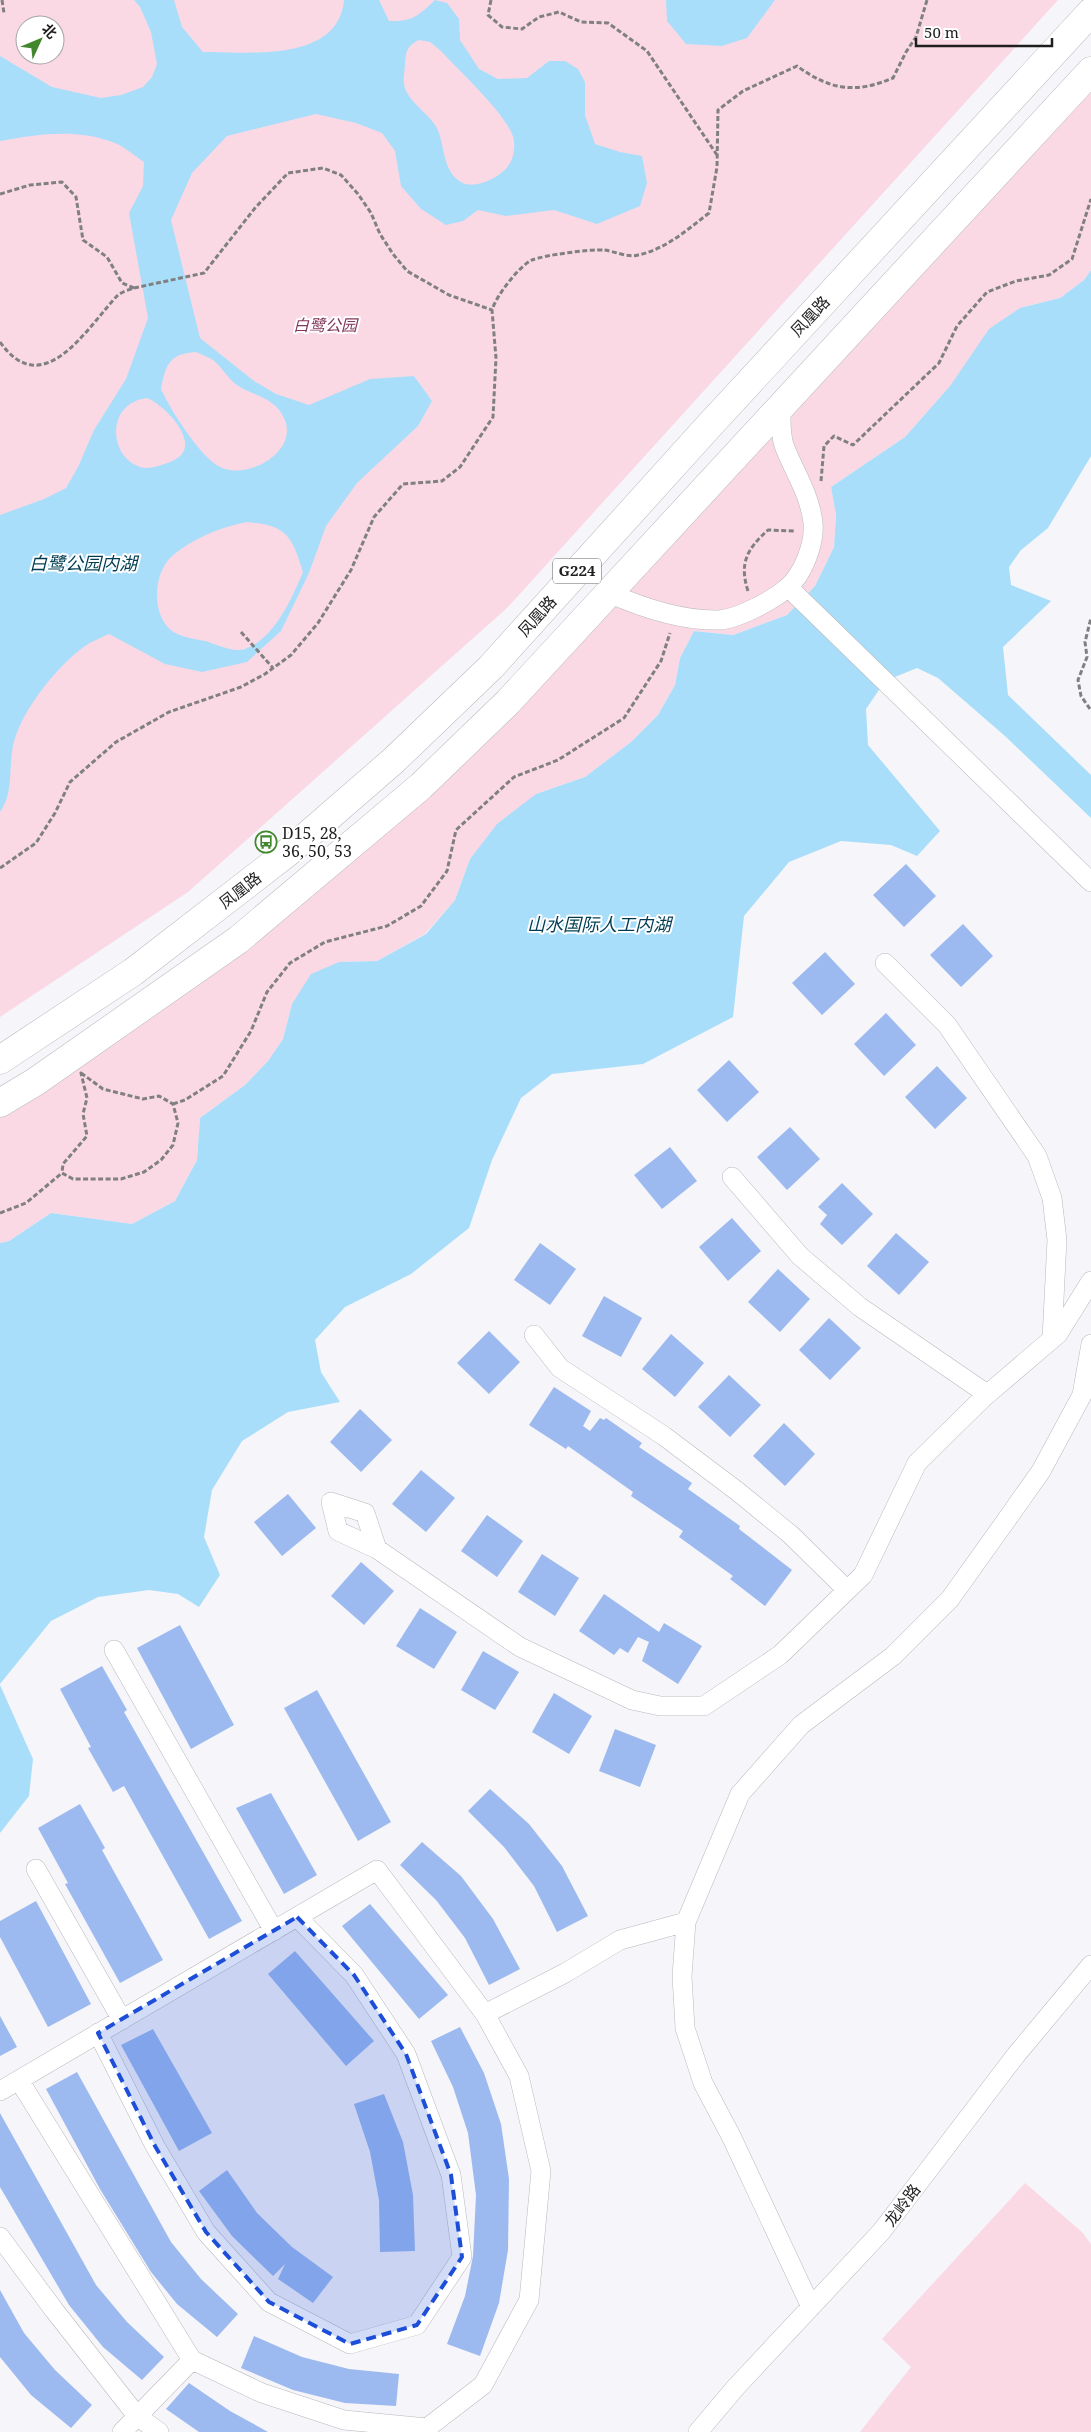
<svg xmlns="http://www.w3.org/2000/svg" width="1091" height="2432" font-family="'Noto Serif','Noto Sans SC',serif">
	<rect width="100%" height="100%" fill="#f6f5f9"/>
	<path fill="#fad9e5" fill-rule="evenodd" d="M0 0H1058L507 608 188 892 0 1017ZM25 25H55V55H25Z
		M1091 90V270L1084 280 1060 298 1020 308 905 437 831 487 836 515 834 547 815 586 787 615 733 635 694 631 680 658 675 685 658 715 631 742 585 777 536 794 470 859 455 900 425 934 377 961 339 962 292 1004 283 1039 268 1061 245 1085 200 1118 197 1160 175 1201 132 1224 51 1213 9 1241 0 1243V1114L517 708 622 599Z
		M1025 2183 1082 2232 1091 2244V2432H860L911 2367 882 2339Z"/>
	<path fill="#a9defa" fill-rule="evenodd" d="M134 0H174L182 27 203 52C248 52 338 63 344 0H379L389 21C413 22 419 15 435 0L447 3 459 19 460 40 479 69 498 79 527 78 549 61H565L578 69 585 82V115L595 144 620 152 642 156 647 183 640 206 597 224 554 210 506 216 478 210 463 221 446 225 421 209 401 186 395 151 382 133 356 123 316 114 227 136 192 173 171 220 200 338 254 381 276 394 309 405 370 379 414 376 432 401 418 426 357 483 326 526 309 573 281 631 247 662 202 672 165 664 109 634C101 638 92 641 85 646 56 667 16 716 12 752 9 773 13 793 0 812V515L44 499 66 488 78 467 94 430 126 379 148 318 129 213 143 186 144 162C135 156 125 147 115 143 77 128 39 134 0 141V56L52 87 101 98 121 95 143 87 152 77 157 64 151 32 140 7ZM419 40 430 42 441 51C458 70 512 119 514 141 515 149 513 160 508 166 500 178 473 190 461 182 442 171 445 145 437 128 429 113 405 100 404 83 403 77 405 70 405 64 406 51 407 46 419 40ZM196 352C201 354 208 357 213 360 223 368 229 381 240 387 255 396 274 398 283 416 302 450 248 481 220 467 200 457 170 409 161 389 166 364 169 354 196 352ZM147 398C167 406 207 449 170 462 161 465 150 470 140 467 108 456 106 403 147 398ZM247 522C287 525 292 536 303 572 292 598 275 638 245 649 233 653 216 644 205 641 195 639 180 637 172 631 151 615 153 573 172 556 194 538 220 527 247 522Z
		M666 0H775L747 38 722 46 686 44 667 21Z
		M1091 270V456L1048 528 1021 550 1009 567 1011 585 1051 601 1003 647 1008 695 1091 775V818L1005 736 938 678 917 668 885 681 866 709 868 745 940 831 917 856 891 845 841 841 789 862 744 916 733 1017 643 1064 552 1074 521 1098 492 1160 469 1228 411 1274 345 1307 315 1340 321 1372 340 1402 288 1412 242 1441 212 1490 204 1537 220 1575 199 1607 178 1594 149 1590 98 1597 51 1621 0 1684V1243L9 1241 51 1213 132 1224 175 1201 197 1160 200 1118 245 1085 268 1061 283 1039 292 1004 311 974 339 962 377 961 426 934 455 900 470 859 497 824 536 794 585 777 631 742 658 715 675 685 680 658 694 631 733 635 787 615 815 586 834 547 836 515 831 487 905 437 950 386 989 329 1020 308 1060 298 1084 280Z
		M0 1685 33 1759 29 1796 0 1833Z"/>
	<path fill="#9cbaf0" d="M906 864 936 896 904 927 873 895Z
		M963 924 993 956 961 987 930 955Z
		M825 952 855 984 822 1015 792 983Z
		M886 1013 916 1045 884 1076 854 1044Z
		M729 1060 759 1092 727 1122 697 1090Z
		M937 1066 967 1098 935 1129 905 1097Z
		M790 1127 820 1159 787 1190 757 1157Z
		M670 1147 697 1181 662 1209 634 1175Z
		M842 1183 873 1214 842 1245 820 1224 827 1215 818 1207Z
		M732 1218 761 1251 728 1281 699 1247Z
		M896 1233 929 1262 899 1295 867 1266Z
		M540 1243 576 1269 550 1305 514 1280Z
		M778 1269 810 1299 780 1332 748 1302Z
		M604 1296 642 1318 621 1357 582 1336Z
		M829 1318 861 1348 830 1380 799 1350Z
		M489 1331 520 1362 489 1394 457 1363Z
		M671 1334 704 1363 675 1397 642 1369Z
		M729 1375 761 1405 730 1437 698 1407Z
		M554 1387 591 1411 583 1426 590 1431 600 1418 604 1420 606 1418 642 1443 639 1447 692 1483 688 1489 740 1526 739 1529 792 1570 765 1606 730 1579 733 1576 679 1537 683 1531 631 1496 633 1492 568 1446 566 1449 529 1425Z
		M360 1409 392 1440 361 1472 330 1442Z
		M784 1423 815 1454 785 1486 753 1456Z
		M421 1470 455 1498 426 1532 392 1504Z
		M288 1494 316 1528 282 1556 254 1522Z
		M487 1515 523 1541 497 1577 461 1551Z
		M542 1554 579 1578 555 1616 518 1592Z
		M361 1562 394 1591 364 1625 331 1596Z
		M604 1594 659 1632 664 1623 702 1646 678 1684 642 1661 649 1642 638 1637 628 1653 620 1648 614 1655 579 1631Z
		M420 1608 457 1632 434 1669 396 1646Z
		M180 1625 234 1725 191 1749 137 1648Z
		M483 1651 519 1672 495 1710 461 1690Z
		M102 1666 127 1710 124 1712 242 1921 209 1939 124 1786 113 1792 88 1748 91 1747 60 1689Z
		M317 1690 391 1822 358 1841 284 1708Z
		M554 1693 592 1716 569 1754 532 1732Z
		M615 1729 656 1745 640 1787 599 1771Z
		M490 1789 529 1824 562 1866 588 1916 557 1932 534 1886 504 1847 468 1811Z
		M271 1793 317 1875 284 1894 236 1808Z
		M80 1804 105 1848 102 1850 163 1960 120 1983 65 1884 68 1883 38 1828Z
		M422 1842 461 1876 493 1919 520 1969 489 1985 465 1938 436 1900 400 1865Z
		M36 1901 91 2004 48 2027 0 1937V1921Z
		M370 1904 448 1995 419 2019 342 1926Z
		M295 1951 374 2041 346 2066 268 1974Z
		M0 2016 17 2047 0 2056Z
		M460 2027 484 2073 501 2124 509 2179 508 2250 499 2303 480 2356 447 2344 465 2296 473 2256 476 2195 468 2133 453 2087 431 2041Z
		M153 2029 212 2133 179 2151 121 2045Z
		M77 2072 171 2242 201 2279 238 2314 217 2337 177 2304 151 2272 100 2189 46 2089Z
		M384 2094 403 2142 413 2195 415 2251 380 2252 379 2200 370 2152 354 2104Z
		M0 2113 96 2285 127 2322 164 2357 142 2380 103 2347 69 2305 0 2187Z
		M227 2170 257 2213 292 2247 333 2277 313 2303 278 2279 285 2264 273 2276 232 2236 199 2191Z
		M0 2290 24 2333 55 2370 92 2405 71 2428 31 2395 0 2357Z
		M254 2336 302 2357 349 2369 399 2374 396 2406 345 2403 293 2390 241 2368Z
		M189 2383 230 2411 268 2432H199L166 2409Z"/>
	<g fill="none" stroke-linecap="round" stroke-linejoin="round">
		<g stroke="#b9b9bd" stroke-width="20">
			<path id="street" d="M788 587 1091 882
				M609 593C643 608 681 621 719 620 738 619 773 600 787 588 803 575 815 543 813 523 810 495 795 473 785 448 780 436 781 420 781 407
				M885 963 947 1025 1037 1156 1052 1198 1057 1240 1052 1339
				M732 1177 800 1256 860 1307 987 1394
				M534 1335 560 1368 664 1436 737 1491 791 1535 847 1590
				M377 1549 365 1513 331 1502 338 1531 377 1549 520 1647 632 1700 660 1706H704L780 1655 863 1575 917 1463 983 1398 1058 1334 1091 1281
				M114 1650 274 1931
				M36 1869 122 2020
				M98 2033 155 2146 206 2232 269 2302 350 2344 417 2325 462 2257 451 2175 406 2054 354 1975 297 1917
				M19 2080 192 2360 262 2393 344 2420 427 2428 483 2385 529 2300 541 2171 519 2076 485 2014
				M0 2091 377 1870 485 2014 565 1973 620 1940 686 1922
				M0 2237 54 2310 137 2416 159 2432
				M811 2307 732 2138 703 2083 685 2028 682 1976 686 1922 740 1794 801 1725 893 1656 950 1599 1005 1522 1041 1471 1082 1395 1091 1344
				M122 2432 192 2360
				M698 2432 736 2387 881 2232 1016 2055 1091 1965"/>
		</g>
		<g stroke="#b9b9bd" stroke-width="29">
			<path id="highway" d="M0 1060 133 972 287 853 393 761 491 667 708 427 1091 12
				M0 1103 35 1082 238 940 421 786 508 702 1091 71"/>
		</g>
		<path stroke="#808082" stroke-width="3" stroke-dasharray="5 2.5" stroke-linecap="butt" d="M2 0 4 13
			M491 0 488 15 502 27 522 29 539 17 559 12 581 22 608 23 647 51 717 155
			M0 194 30 185 62 182 76 197 83 240 107 257 122 283 134 288C129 290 121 292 117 296 87 328 43 403 0 342
			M134 288 204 273 255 208 288 173 323 168 341 175 358 194 371 213 380 234 393 254 407 271 449 295 492 310
			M821 481 824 446 834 436 853 445 939 363 957 326 987 292 1016 281 1049 275 1072 259 1091 199
			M748 591C739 563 747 549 768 530L796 531
			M241 632 273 668
			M1090 709 1081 696 1078 680 1087 657 1085 642 1091 618
			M0 868 36 843 55 813 70 782 116 742 169 712 241 687 265 674 291 655 318 623 351 570 374 517 403 484 442 481 460 467 493 417 496 358 492 310C496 296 519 266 532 260 545 255 590 249 604 250 614 251 628 258 638 255 666 249 687 230 709 213L717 167 718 110 743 91 797 66C830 90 855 94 893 78L906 52 916 37 927 0
			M81 1073 103 1089 143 1099 159 1096 173 1104 178 1123 173 1145 161 1160 144 1172 121 1179H73L62 1173 63 1164 87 1136 83 1114 87 1098Z
			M173 1104 185 1100 223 1076 251 1031 267 992 290 963 325 942 387 926 421 906 447 871 456 830 514 777 558 760 624 718 661 661 670 633
			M0 1213 26 1203 62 1173"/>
		<use href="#street" stroke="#fff" stroke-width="19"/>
		<use href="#highway" stroke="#fff" stroke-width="28"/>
	</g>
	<path fill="#1d4ed8" fill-opacity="0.2" stroke="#1d4ed8" stroke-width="4" stroke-dasharray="10 6" stroke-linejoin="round" d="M297 1917 354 1975 406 2054 451 2175 462 2257 417 2325 350 2344 269 2302 206 2232 155 2146 98 2033Z"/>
	<defs>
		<g id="bus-ring" transform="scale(1.125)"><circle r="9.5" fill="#fff" stroke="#40872d" stroke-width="1.5"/><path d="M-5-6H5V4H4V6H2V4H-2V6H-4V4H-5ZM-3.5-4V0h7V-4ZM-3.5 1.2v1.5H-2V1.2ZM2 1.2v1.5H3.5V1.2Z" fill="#40872d"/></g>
	</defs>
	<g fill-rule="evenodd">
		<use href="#bus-ring" x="266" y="842"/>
	</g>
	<g text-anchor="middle" stroke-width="4" stroke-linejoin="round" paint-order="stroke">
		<rect fill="#fff" stroke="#626262" stroke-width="1" x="553" y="558.5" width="48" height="25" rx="4"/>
		<g font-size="15" font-weight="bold" fill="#1e1e1f">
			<text x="577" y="576">G224</text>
		</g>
		<g font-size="16" fill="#1e1e1f" stroke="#fff">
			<text transform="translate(810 316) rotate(-47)" y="6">凤凰路</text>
			<text transform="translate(537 616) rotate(-48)" y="6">凤凰路</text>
			<text transform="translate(240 890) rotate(-38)" y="6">凤凰路</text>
			<text transform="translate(902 2205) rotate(-53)" y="6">龙岭路</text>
		</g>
		<g font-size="16" font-style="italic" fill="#82365a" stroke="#fff">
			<text x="325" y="331">白鹭公园</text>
		</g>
		<g font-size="16" fill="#1e1e1f" stroke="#fff" text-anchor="start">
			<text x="282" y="839">D15, 28,<tspan x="282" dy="18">36, 50, 53</tspan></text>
		</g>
		<g font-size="18" font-style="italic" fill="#003d53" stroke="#fff">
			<text x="83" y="570">白鹭公园内湖</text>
			<text x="599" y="931">山水国际人工内湖</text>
		</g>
	</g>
	<g transform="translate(40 40) rotate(46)"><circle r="24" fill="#ffffff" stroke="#a5a5a5"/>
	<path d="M0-4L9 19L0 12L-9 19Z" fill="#40872d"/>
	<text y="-8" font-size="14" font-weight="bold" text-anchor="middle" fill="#1e1e1f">北</text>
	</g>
	<path d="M916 38v8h136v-8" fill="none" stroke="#1e1e1f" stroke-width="2.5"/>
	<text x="924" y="38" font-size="15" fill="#1e1e1f" stroke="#ffffff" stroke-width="4" paint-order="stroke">50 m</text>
</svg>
